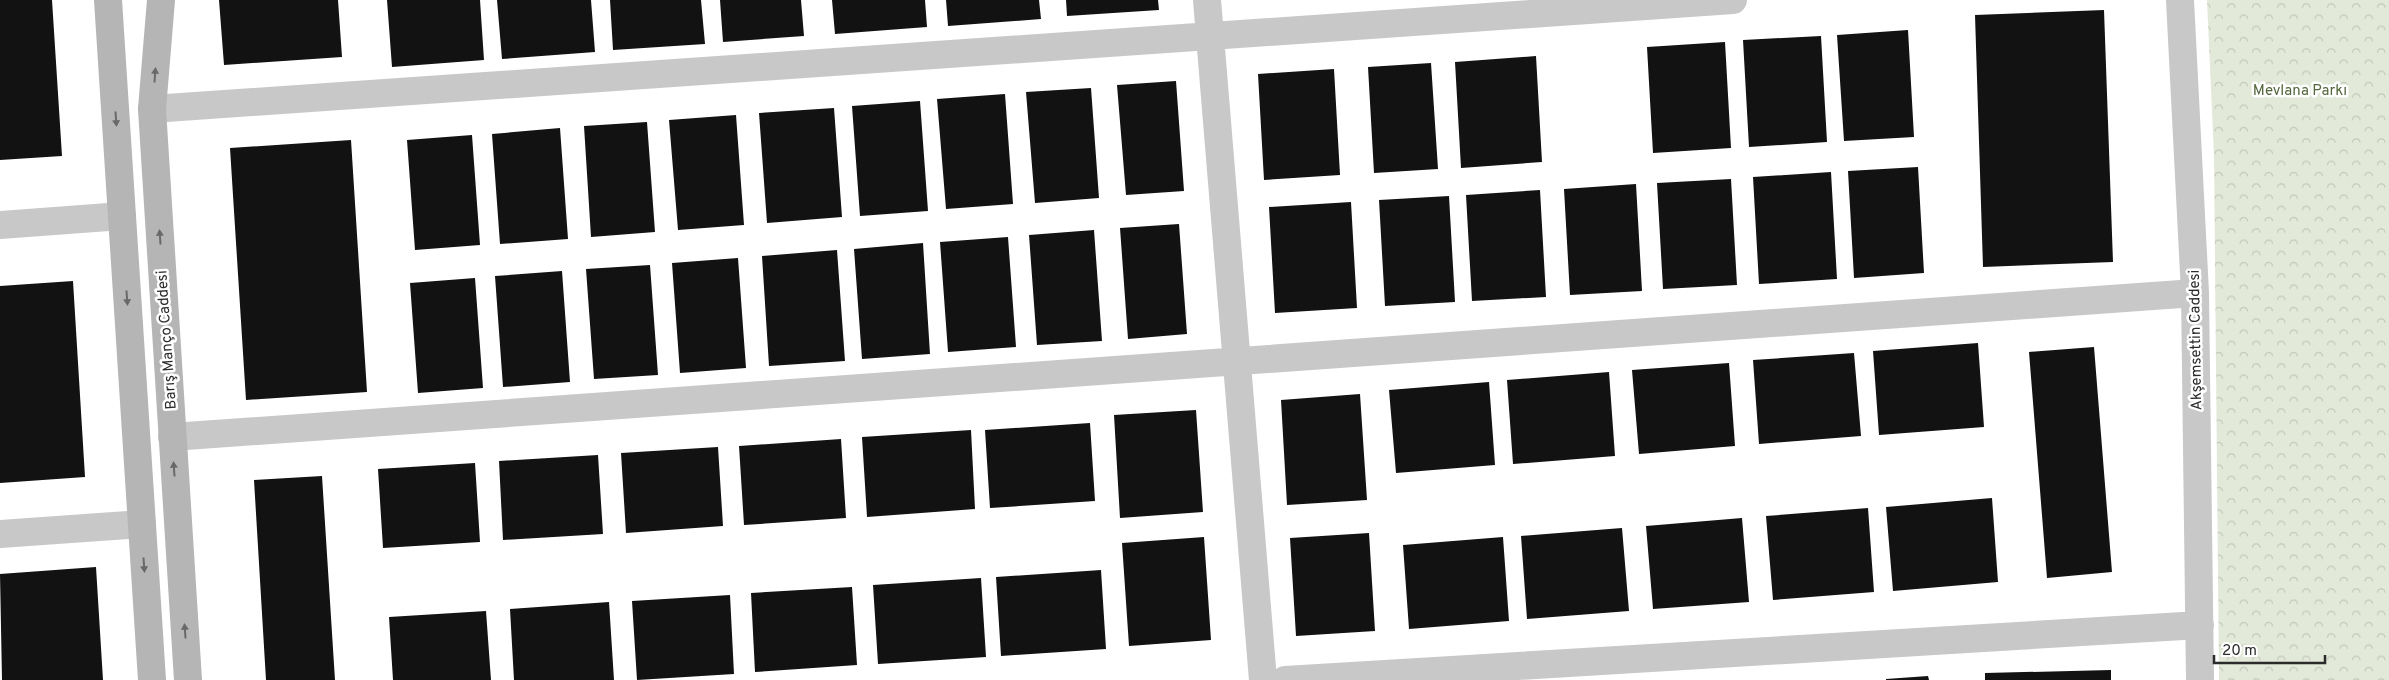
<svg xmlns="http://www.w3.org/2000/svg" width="2389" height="680" font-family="Overpass,sans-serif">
	<defs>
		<pattern id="forest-crowns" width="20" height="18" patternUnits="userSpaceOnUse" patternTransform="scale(1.25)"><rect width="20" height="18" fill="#e3e9d9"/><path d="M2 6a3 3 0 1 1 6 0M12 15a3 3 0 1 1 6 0" fill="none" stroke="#c3c8ba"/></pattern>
	</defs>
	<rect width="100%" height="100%" fill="#fff"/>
	<path fill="url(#forest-crowns)" d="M2207 0H2389V680H2219L2214 157Z"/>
	<path fill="#121212" d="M0 0H52L62 156 0 160Z
		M219 0H338L342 57 224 65Z
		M387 0H480L484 60 392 67Z
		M497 0H591L595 52 502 59Z
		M610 0H701L705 44 613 50Z
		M720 0H801L804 36 723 42Z
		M832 0H925L927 27 835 34Z
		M946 0H1039L1041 19 948 26Z
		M1066 0H1158L1159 10 1067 16Z
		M2104 10 2113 262 1983 267 1975 15Z
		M1908 30 1914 137 1844 141 1837 35Z
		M1821 36 1827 142 1749 147 1743 40Z
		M1725 42 1731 148 1653 153 1647 47Z
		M1536 56 1542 162 1461 168 1455 62Z
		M1431 63 1438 169 1374 173 1368 67Z
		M1334 69 1340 175 1264 180 1258 74Z
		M1176 81 1184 191 1126 195 1117 85Z
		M1091 88 1099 198 1035 203 1026 92Z
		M1005 94 1013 204 946 209 937 99Z
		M920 101 928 211 860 216 852 106Z
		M834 108 842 217 767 223 759 113Z
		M736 115 744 225 678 230 669 120Z
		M647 122 655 232 591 237 584 126Z
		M560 128 568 239 500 244 492 134Z
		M472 135 480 245 415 250 407 140Z
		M351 140 367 392 246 400 230 148Z
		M1918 167 1924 273 1854 278 1848 171Z
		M1831 172 1837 279 1759 284 1753 177Z
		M1731 179 1737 285 1663 289 1657 183Z
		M1636 184 1642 291 1570 295 1564 189Z
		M1540 190 1546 297 1472 301 1466 195Z
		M1449 196 1455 302 1385 306 1379 200Z
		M1351 202 1357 308 1275 313 1269 207Z
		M1179 224 1187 334 1128 339 1120 228Z
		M1094 230 1102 341 1037 345 1029 235Z
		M1008 237 1016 347 948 352 940 242Z
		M923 243 930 354 862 359 854 249Z
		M837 250 845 361 769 366 762 256Z
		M738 258 746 368 680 373 672 263Z
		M650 265 658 375 594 379 586 269Z
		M562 271 570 382 503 387 495 276Z
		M475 278 483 388 418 393 410 283Z
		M73 281 85 477 0 483V286Z
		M1978 343 1984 427 1879 435 1873 351Z
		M2094 347 2112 572 2047 578 2029 352Z
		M1854 353 1861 436 1759 444 1753 360Z
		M1729 363 1735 446 1639 454 1632 370Z
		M1609 372 1615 456 1513 464 1507 380Z
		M1489 382 1495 465 1396 473 1389 390Z
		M1360 394 1367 500 1287 505 1281 400Z
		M1196 410 1203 512 1120 518 1114 415Z
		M1090 423 1095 501 990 508 985 430Z
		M971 430 975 509 867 517 862 437Z
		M841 439 846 518 744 525 739 446Z
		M718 447 723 526 626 533 621 453Z
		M598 455 603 534 503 540 499 461Z
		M475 463 480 542 383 548 378 469Z
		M322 476 335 680H266L254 480Z
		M1992 498 1998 582 1893 591 1886 507Z
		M1868 508 1874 592 1773 600 1766 516Z
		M1742 518 1749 602 1653 609 1646 526Z
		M1622 528 1629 611 1527 619 1521 536Z
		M1369 533 1375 631 1296 636 1290 538Z
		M1204 537 1211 640 1129 646 1122 543Z
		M1503 537 1509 621 1409 629 1403 545Z
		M96 567 103 680H2L0 574Z
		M1101 570 1106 649 1001 656 996 577Z
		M981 578 986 657 878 664 873 585Z
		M852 587 857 665 755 672 751 593Z
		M730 595 734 674 637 680 632 601Z
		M609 602 614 680H514L510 609Z
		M486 611 491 680H393L389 617Z
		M2111 670V680H1985V673Z
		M1928 676 1929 680H1886V679Z"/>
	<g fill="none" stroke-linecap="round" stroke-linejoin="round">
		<path stroke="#c8c8c8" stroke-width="28" d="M1207 0 1263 680
			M2180 0 2195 293 2200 680
			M152 109 1733 0
			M0 225 122 216
			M172 437 2195 293
			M0 534 142 524
			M1285 680 2200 625"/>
		<path stroke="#b5b5b5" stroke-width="28" d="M108 0 152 680
			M161 0 152 109 188 680"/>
	</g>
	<defs><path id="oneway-solid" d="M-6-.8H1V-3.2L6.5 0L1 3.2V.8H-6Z" transform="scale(1.25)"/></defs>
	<g fill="#696969">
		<use href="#oneway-solid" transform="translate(155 75) rotate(-86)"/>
		<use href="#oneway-solid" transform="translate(116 119) rotate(86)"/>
		<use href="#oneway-solid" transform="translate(160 237) rotate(-94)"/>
		<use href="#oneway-solid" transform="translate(127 298) rotate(86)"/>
		<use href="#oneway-solid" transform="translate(174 469) rotate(-94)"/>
		<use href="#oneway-solid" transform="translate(144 565) rotate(86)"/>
		<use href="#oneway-solid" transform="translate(185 631) rotate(-94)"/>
	</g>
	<g text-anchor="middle" stroke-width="5" stroke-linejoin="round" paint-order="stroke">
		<g font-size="15" fill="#52653b" stroke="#fff">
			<text x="2300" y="95">Mevlana Parkı</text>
		</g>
		<g font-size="15" fill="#2b2b2b" stroke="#fff">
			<text transform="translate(166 340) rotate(-94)" y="5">Barış Manço Caddesi</text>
			<text transform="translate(2195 340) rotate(-91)" y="5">Akşemsettin Caddesi</text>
		</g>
	</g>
	<path d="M2214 655v8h111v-8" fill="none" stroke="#2b2b2b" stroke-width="2.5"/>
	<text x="2222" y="655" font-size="15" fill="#2b2b2b" stroke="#ffffff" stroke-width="4" paint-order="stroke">20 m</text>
</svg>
